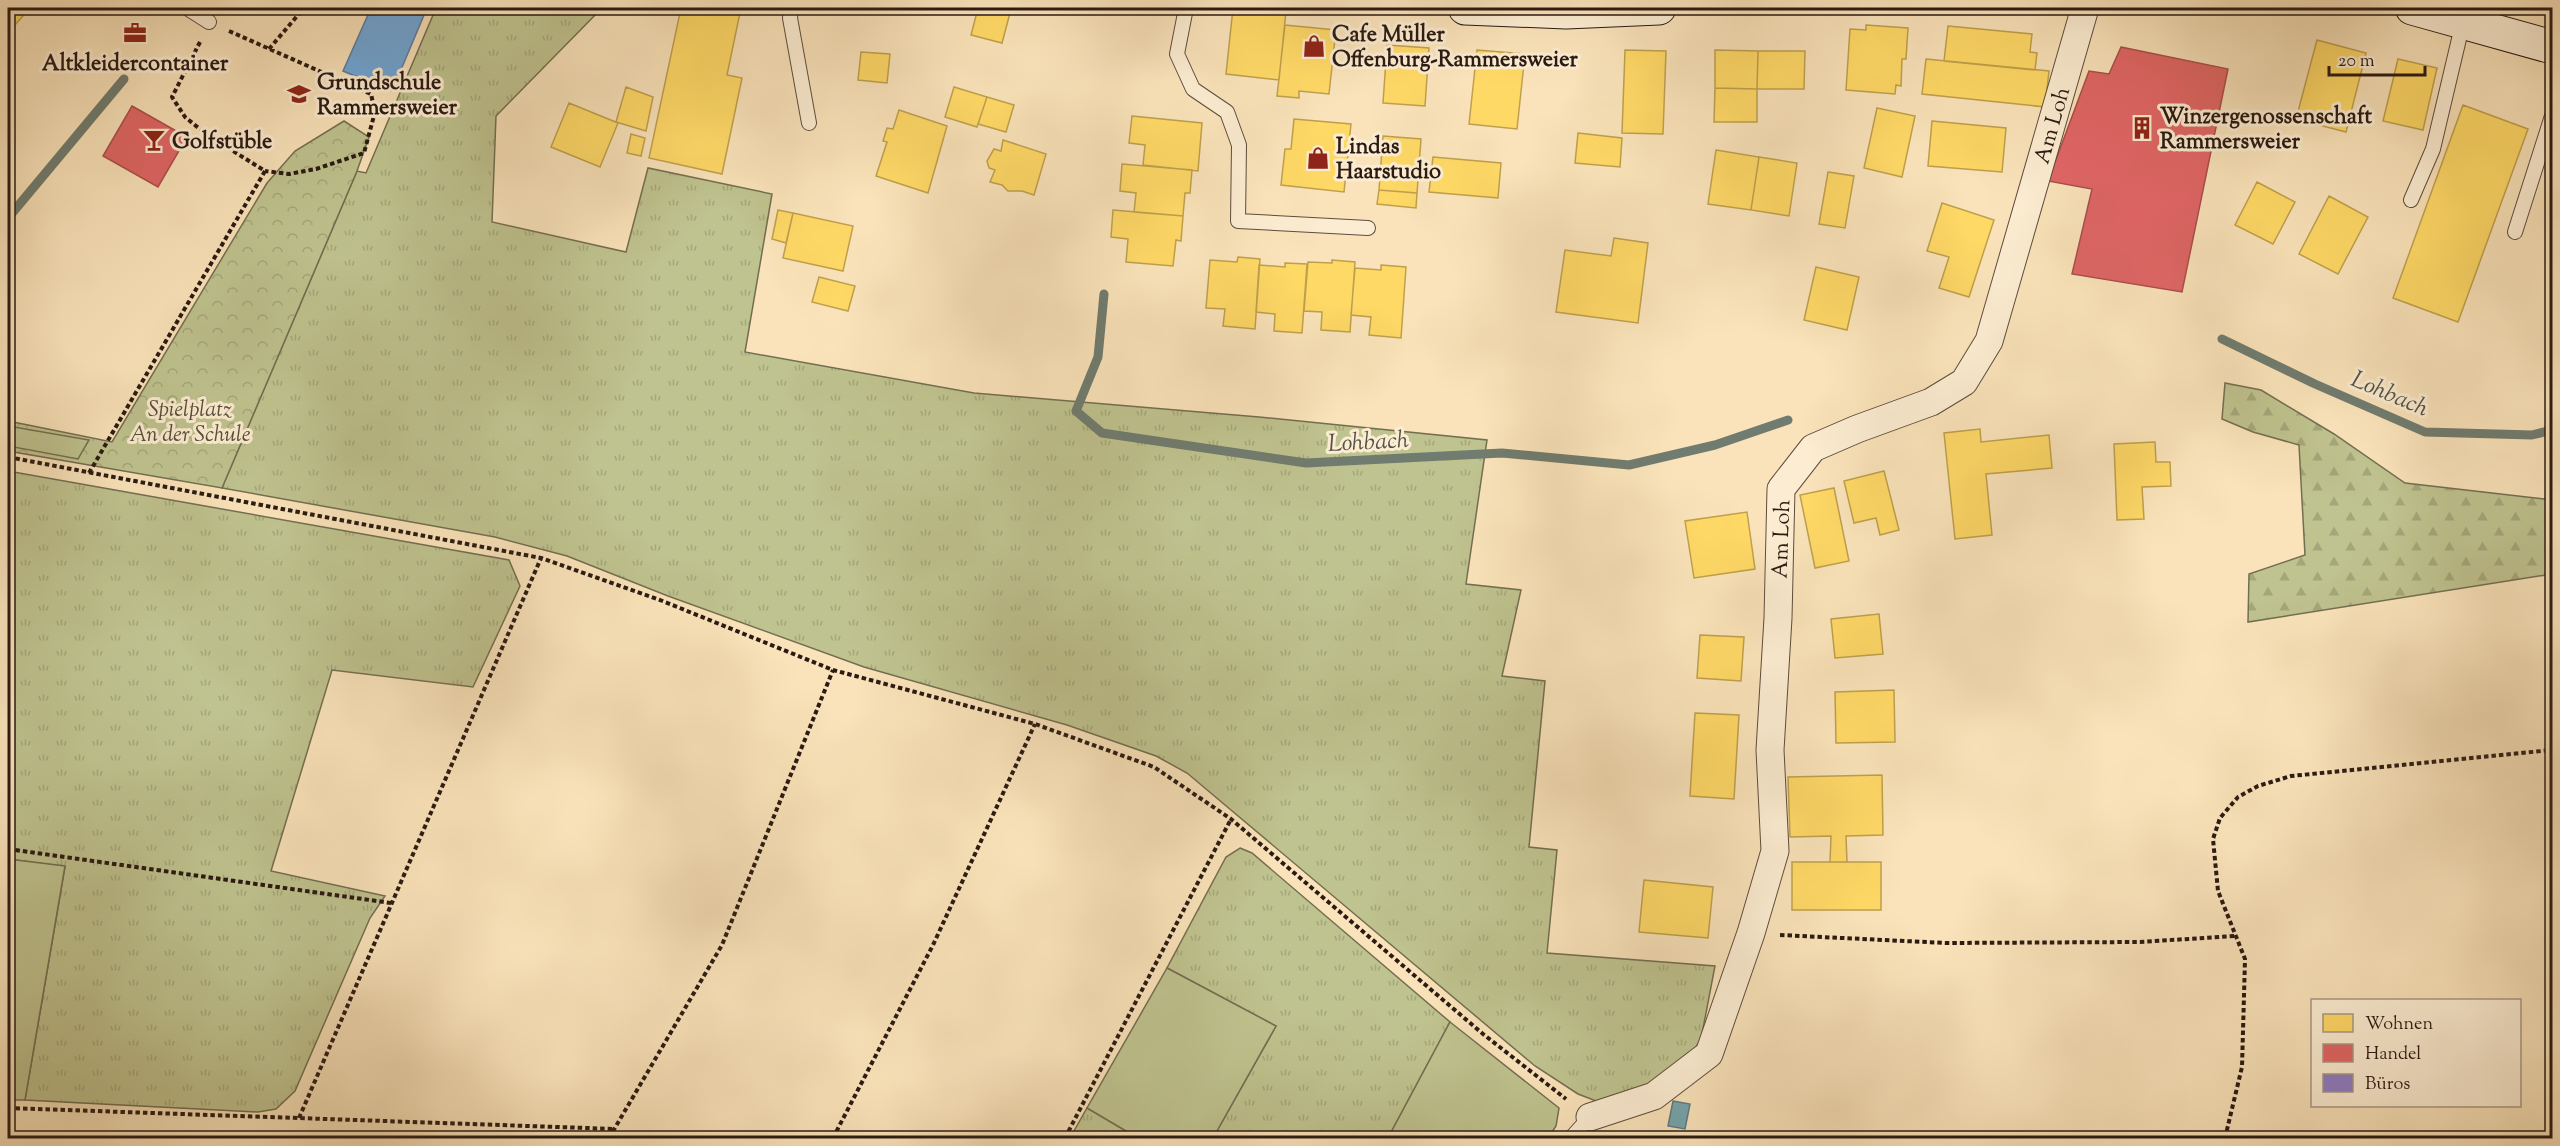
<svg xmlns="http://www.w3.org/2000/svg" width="2560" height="1146" font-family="'Sorts Mill Goudy',serif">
	<defs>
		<pattern id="grass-tufts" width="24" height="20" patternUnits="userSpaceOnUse" patternTransform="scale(1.5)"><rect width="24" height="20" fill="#bfc38f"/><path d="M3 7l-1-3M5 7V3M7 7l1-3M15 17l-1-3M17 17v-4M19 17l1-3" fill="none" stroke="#a4a77a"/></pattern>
		<pattern id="forest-firs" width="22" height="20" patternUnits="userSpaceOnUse" patternTransform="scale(1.5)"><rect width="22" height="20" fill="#bfc38f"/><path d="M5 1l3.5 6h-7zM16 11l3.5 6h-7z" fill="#a4a77a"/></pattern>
		<pattern id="park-crowns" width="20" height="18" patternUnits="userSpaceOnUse" patternTransform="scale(1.5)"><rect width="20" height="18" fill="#bfc38f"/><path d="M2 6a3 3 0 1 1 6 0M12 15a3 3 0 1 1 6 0" fill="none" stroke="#a4a77a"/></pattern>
	</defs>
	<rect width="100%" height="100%" fill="#fae3ba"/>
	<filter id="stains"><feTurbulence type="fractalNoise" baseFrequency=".00333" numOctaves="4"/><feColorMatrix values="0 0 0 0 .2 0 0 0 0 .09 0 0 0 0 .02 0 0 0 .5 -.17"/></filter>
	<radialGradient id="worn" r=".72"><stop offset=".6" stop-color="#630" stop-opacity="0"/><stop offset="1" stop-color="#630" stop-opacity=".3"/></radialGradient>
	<path fill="url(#grass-tufts)" stroke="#746e51" stroke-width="1.5" d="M436 8H602L496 116 492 222 626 252 648 168 772 194 745 352 974 393 1259 417 1487 440 1466 584 1521 590 1502 676 1545 681 1529 847 1557 850 1547 953 1715 966 1701 1039 1686 1063 1609 1106 1578 1094 1535 1066 1187 773 1156 756 1067 725 864 667 668 596 567 556 495 537 222 488 357 171 366 173Z
		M8 471 509 560 520 586 473 687 332 670 271 871 385 896 370 918 295 1091 276 1109 258 1112 25 1100 65 867 8 859Z
		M1240 848 1252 853 1450 1022 1388 1138H1213L1276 1026 1167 968 1226 857Z
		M1087 1108 1138 1138H1070Z"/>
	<path fill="url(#forest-firs)" stroke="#746e51" stroke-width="1.5" d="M2225 383 2261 390 2334 434 2405 483 2552 500V574L2248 622 2249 574 2305 555 2299 445 2253 432 2222 419Z"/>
	<path fill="url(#park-crowns)" stroke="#746e51" stroke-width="1.5" d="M344 121 369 137 357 171 222 488 8 451V421L112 442 267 183 295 151Z"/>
	<path fill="#bfc38f" stroke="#746e51" stroke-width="1.5" d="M8 426 89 440 78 459 8 446Z
		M8 859 65 866 25 1100H8Z
		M1167 968 1276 1026 1213 1138H1138L1087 1108Z
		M1450 1022 1559 1108 1556 1126 1548 1138H1388Z"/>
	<path fill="#ffd966" stroke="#bfa04d" stroke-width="1.5" d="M17 8 29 9 14 26 8 18Z
		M681 8H741L727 75 742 78 722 174 649 158Z
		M978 8 1010 13 1002 43 971 35Z
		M1233 8 1286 11 1279 80 1226 74Z
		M1285 25 1336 30 1329 94 1299 91V98L1277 96Z
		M1866 25 1908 28 1906 59H1902L1901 86 1896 85 1895 94 1846 90 1850 29 1866 30Z
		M1948 26 2032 34 2030 52 2037 53 2035 70 1944 61Z
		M2317 40 2366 53 2346 132 2296 119Z
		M1387 45 1429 48 1425 106 1383 103Z
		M1477 50 1525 54 1517 129 1469 124Z
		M1625 50 1666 51 1663 134 1622 133Z
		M1715 50 1758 51 1757 89 1715 88Z
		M1758 51H1805L1804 89H1757Z
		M861 52 890 54 887 83 858 80Z
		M1926 59 2049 71 2045 107 1922 94Z
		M2398 59 2437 68 2423 130 2383 121Z
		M626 87 653 97 646 131 616 122Z
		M954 87 987 97 977 127 945 117Z
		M1715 88 1757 89V122H1714Z
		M987 97 1014 105 1006 132 978 124Z
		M569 103 618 123 600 167 551 147Z
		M2463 105 2528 129 2458 322 2393 298Z
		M1877 108 1915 116 1902 177 1864 168Z
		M899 110 947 126 928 193 876 176 887 142 883 141 887 128 893 129Z
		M1132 116 1202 123 1198 171 1143 165 1145 145 1129 143Z
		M1294 119 1351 124 1344 192 1281 185 1285 149H1291Z
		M1932 121 2006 128 2002 172 1928 166Z
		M1578 133 1622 138 1620 167 1575 163Z
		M631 134 645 138 641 156 627 153Z
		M1383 136 1421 139 1417 193 1379 190Z
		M1003 140 1046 154 1034 195 1022 191H1008L1002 185 990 182 995 170 989 168 987 161 994 149 1001 151Z
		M1716 150 1759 157 1751 210 1708 204Z
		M1433 157 1501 163 1498 198 1429 192Z
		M1759 157 1797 163 1789 216 1751 210Z
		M1122 164 1192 170 1190 193H1185L1183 216 1134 212 1136 193 1120 191Z
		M1828 172 1854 176 1845 228 1819 224Z
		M2257 182 2295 202 2273 244 2235 225Z
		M1379 190 1417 193 1416 208 1377 204Z
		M2329 196 2368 217 2338 274 2299 254Z
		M1942 203 1994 220 1969 297 1939 288 1949 257 1927 251Z
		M778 210 793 213 786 243 772 239Z
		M1113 210 1183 216 1181 241 1176 240 1173 266 1126 262 1128 239 1111 237Z
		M793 213 853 226 843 271 783 258Z
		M1614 238 1648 243 1638 323 1556 312 1565 250 1611 256Z
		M1238 257 1260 259 1255 329 1223 326 1225 309 1206 308 1210 260 1237 262Z
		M1332 260 1355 262 1350 332 1321 330 1322 312 1304 311 1308 262 1332 263Z
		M1285 263 1307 264 1302 333 1274 331 1275 314 1256 312 1259 265 1285 267Z
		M1381 265 1406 267 1401 338 1369 335 1371 317 1351 315 1355 268 1381 270Z
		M1816 267 1859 277 1847 330 1804 320Z
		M819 277 855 286 848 311 812 302Z
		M1980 429 1981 442 2049 435 2052 468 1986 474 1992 535 1955 539 1944 433Z
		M2155 442 2156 462H2170L2171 486 2142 487 2144 519 2117 520 2114 444Z
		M1884 471 1899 530 1880 535 1876 518 1854 523 1844 481Z
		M1834 488 1849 561 1815 568 1800 495Z
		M1747 512 1755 569 1694 578 1685 521Z
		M1879 614 1883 654 1835 658 1831 619Z
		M1700 635 1744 637 1741 681 1697 678Z
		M1894 690 1895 742 1836 743 1835 692Z
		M1695 713 1739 715 1734 799 1690 796Z
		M1882 775 1883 835 1846 836 1847 862H1830L1831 836 1790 837 1788 777Z
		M1792 862H1881V910H1792Z
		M1644 880 1713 887 1708 938 1639 932Z"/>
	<path fill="#e06666" stroke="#a94f4d" stroke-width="1.5" d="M2121 47 2228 69 2182 292 2072 274 2092 189 2048 181 2089 71 2109 74Z
		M132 106 187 137 158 187 103 156Z"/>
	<path fill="#8e7cc3" stroke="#705f8e" stroke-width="1.5" d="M133 26 139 31 136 36 129 29Z"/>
	<path fill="#6fa8dc" stroke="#5a7da0" stroke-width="1.5" d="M371 8H427L392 91 343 71Z"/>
	<path fill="#76a5af" stroke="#5f7b80" stroke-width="1.5" d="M1673 1101 1690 1104 1685 1129 1668 1126Z"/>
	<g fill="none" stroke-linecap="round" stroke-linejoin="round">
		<path stroke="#707c6f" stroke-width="9" d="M8 218 124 79
			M1104 294 1098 357 1076 411 1102 433 1306 463 1502 453 1629 465 1715 445 1788 420
			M2222 339 2315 384 2425 432 2532 435 2552 430"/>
		<g stroke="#5e4c3d" stroke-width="16">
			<path id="lane" d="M187 8 209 22
				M791 8 790 18 809 123
				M1186 8 1177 54 1193 89 1227 112 1239 145 1238 221 1368 228
				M2411 200 2433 149 2463 22
				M2515 232 2552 116
				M1571 1138 1590 1117"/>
		</g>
		<g stroke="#5e4c3d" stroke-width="29">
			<path id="street" d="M1590 1117 1654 1096 1709 1054 1751 933 1775 851 1770 750 1778 618 1781 489 1813 448 1857 429 1931 402 1964 382 1989 341 2085 8"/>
		</g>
		<g stroke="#2a1a13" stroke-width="35">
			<path id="secondary" d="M1465 8 1566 12 1659 8
				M2412 8 2552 47"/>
		</g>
		<path stroke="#2a1a13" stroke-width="4" stroke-dasharray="4.5 3" stroke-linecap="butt" d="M229 31 371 94 375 112 364 153 316 169 289 174 265 171
			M200 42 172 97 185 117 206 134 201 146
			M269 49 304 8
			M8 457 541 558 660 600 833 670 1035 724 1154 767 1231 819 1483 1034 1566 1099
			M89 473 265 171 206 134
			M8 849 391 903
			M1780 935 1946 943 2140 942 2235 936
			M8 1108 615 1129
			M299 1118 541 558
			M609 1138 722 945 833 670
			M833 1138 933 945 1035 724
			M1065 1138 1231 819
			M2225 1138 2242 1067 2245 959 2218 891 2213 839 2220 818 2238 797 2258 786 2291 776 2552 750"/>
		<use href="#lane" stroke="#fcedd2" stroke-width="14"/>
		<use href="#street" stroke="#fcedd2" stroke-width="27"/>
		<use href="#secondary" stroke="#fcedd2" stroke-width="33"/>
	</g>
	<defs>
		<g id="office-bare" transform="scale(1.8)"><path d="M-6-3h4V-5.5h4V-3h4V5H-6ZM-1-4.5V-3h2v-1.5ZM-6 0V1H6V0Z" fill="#8f2418" stroke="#fcedd2" stroke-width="2.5" paint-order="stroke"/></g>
		<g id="shop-bare" transform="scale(1.8)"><path d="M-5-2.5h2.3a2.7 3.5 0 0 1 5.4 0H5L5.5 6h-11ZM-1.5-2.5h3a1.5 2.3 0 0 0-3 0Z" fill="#8f2418" stroke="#fcedd2" stroke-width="2.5" paint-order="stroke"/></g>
		<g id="school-bare" transform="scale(1.8)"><path d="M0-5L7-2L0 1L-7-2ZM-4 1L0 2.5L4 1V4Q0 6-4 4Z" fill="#8f2418" stroke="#fcedd2" stroke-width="2.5" paint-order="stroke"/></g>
		<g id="building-bare" transform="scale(1.8)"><path d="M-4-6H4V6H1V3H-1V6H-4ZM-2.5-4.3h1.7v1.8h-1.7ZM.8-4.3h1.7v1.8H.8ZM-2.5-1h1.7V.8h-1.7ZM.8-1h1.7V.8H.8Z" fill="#8f2418" stroke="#fcedd2" stroke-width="2.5" paint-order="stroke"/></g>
		<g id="bar-bare" transform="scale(1.8)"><path d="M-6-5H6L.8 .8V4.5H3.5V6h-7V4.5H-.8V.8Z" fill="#8f2418" stroke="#fcedd2" stroke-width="2.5" paint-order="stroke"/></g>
	</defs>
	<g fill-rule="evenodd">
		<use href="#office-bare" x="135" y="33"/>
		<use href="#shop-bare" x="1314" y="46"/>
		<use href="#school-bare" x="299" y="94"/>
		<use href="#building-bare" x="2142" y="128"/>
		<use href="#bar-bare" x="154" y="140"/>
		<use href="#shop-bare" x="1318" y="158"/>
	</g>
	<g text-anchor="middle" stroke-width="6" stroke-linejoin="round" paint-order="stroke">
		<g font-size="22" font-weight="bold" fill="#2a1a13" stroke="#fcedd2" text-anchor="start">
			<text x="1332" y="41">Cafe Müller<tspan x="1332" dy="25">Offenburg-Rammersweier</tspan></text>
			<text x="135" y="70" text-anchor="middle">Altkleidercontainer</text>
			<text x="317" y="89">Grundschule<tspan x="317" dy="25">Rammersweier</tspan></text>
			<text x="2160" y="123">Winzergenossenschaft<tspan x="2160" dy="25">Rammersweier</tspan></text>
			<text x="172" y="148">Golfstüble</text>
			<text x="1336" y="153">Lindas<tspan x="1336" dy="25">Haarstudio</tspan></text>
		</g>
		<g font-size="22" fill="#2a1a13" stroke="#fcedd2">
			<text transform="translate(2051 125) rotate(-74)" y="8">Am Loh</text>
			<text transform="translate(1780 539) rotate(-88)" y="8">Am Loh</text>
		</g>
		<g font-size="22" font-style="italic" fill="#574d38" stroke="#fcedd2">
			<text x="190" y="416">Spielplatz<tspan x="190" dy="25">An der Schule</tspan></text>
		</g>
		<g font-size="24" font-style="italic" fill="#535349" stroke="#fcedd2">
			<text transform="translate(2390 393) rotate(23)" y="8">Lohbach</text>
			<text transform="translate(1368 441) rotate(-3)" y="8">Lohbach</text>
		</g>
	</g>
	<rect width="2560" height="1146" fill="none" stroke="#fae3ba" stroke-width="30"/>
	<rect x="9" y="9" width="2542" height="1128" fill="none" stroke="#2a1a13" stroke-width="3"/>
	<rect x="15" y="15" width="2530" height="1116" fill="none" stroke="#2a1a13" stroke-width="1.5"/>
	<rect x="2311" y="999" width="210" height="108" fill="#fcedd2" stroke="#a89986" stroke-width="1.5"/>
	<rect x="2323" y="1014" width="30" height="18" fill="#ffd966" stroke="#a89986" stroke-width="1.5"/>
	<text x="2365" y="1029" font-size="18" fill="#2a1a13">Wohnen</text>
	<rect x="2323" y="1044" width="30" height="18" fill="#e06666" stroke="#a89986" stroke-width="1.5"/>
	<text x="2365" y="1059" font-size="18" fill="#2a1a13">Handel</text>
	<rect x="2323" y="1074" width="30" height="18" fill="#8e7cc3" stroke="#a89986" stroke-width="1.5"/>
	<text x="2365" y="1089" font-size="18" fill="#2a1a13">Büros</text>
	<path d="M2329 66v9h96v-9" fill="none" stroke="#2a1a13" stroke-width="3"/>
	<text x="2338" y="66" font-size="18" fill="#2a1a13" stroke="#fcedd2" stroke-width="4.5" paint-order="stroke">20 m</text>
	<rect width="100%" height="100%" filter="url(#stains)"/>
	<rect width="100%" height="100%" fill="url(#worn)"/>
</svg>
